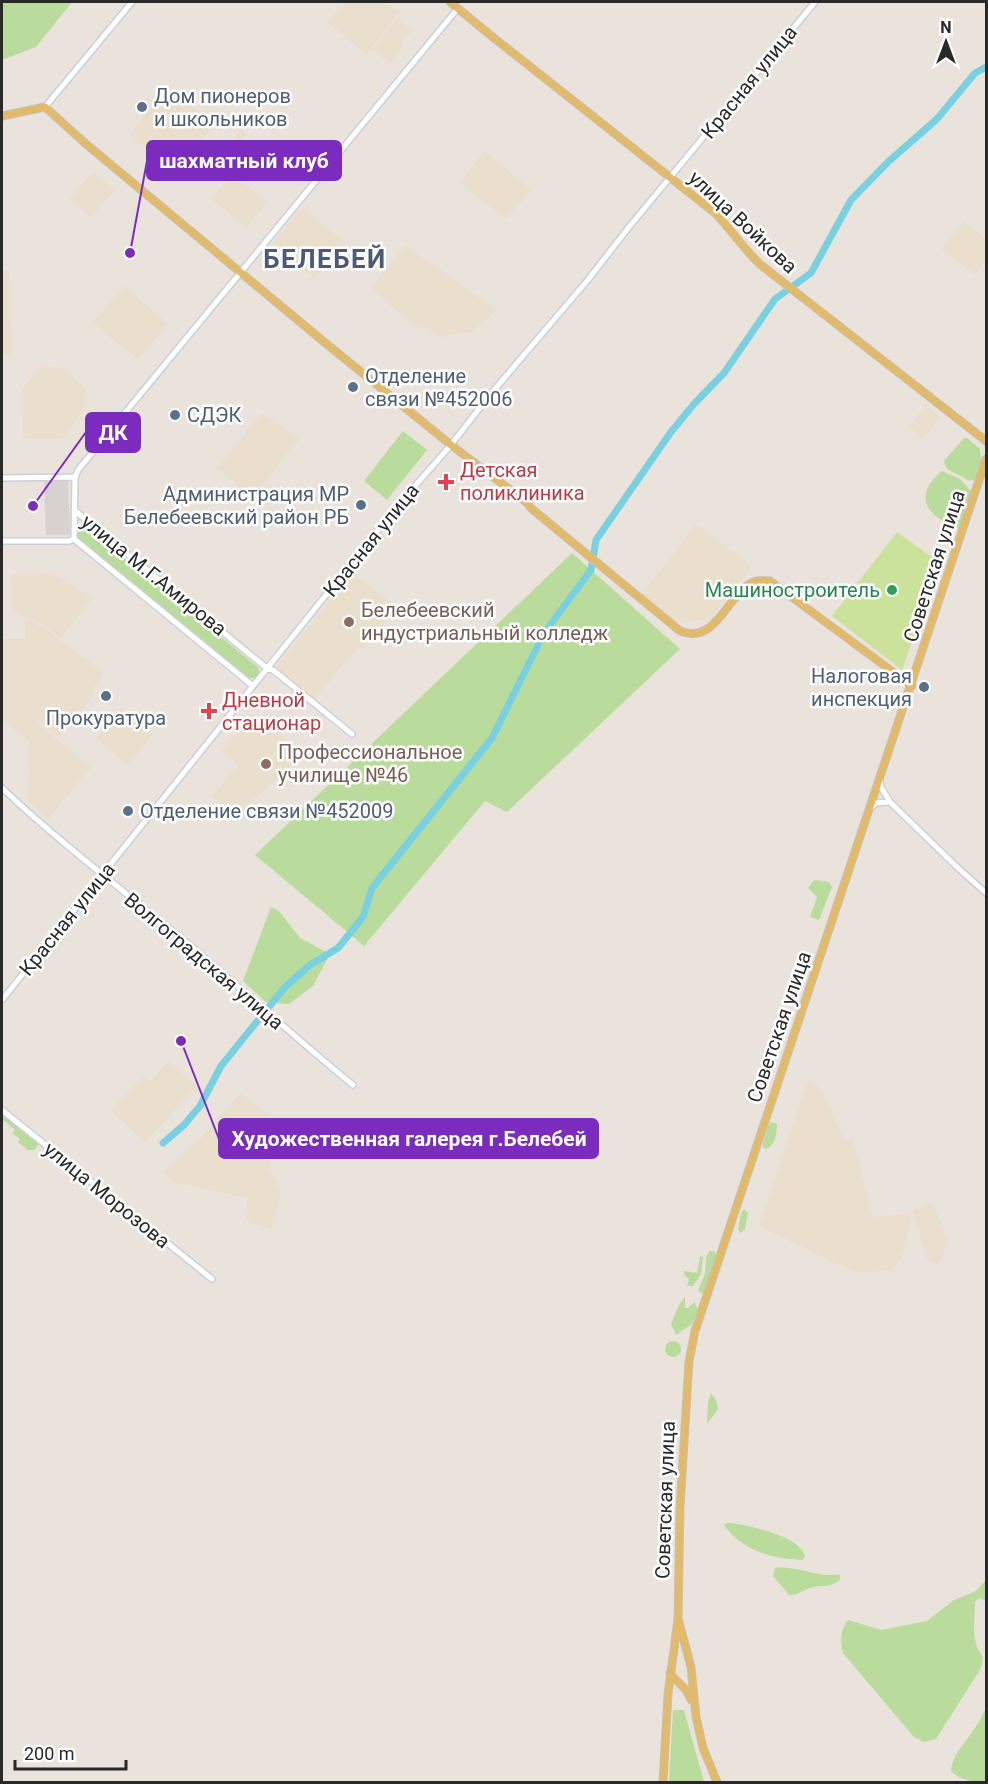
<svg xmlns="http://www.w3.org/2000/svg" width="988" height="1784" font-family="Roboto,sans-serif">
	<rect width="100%" height="100%" fill="#eae3dc"/>
	<path fill="#eadecd" d="M345 2H386L399 12 367 54 328 23Z
		M397 18 412 30 400 44 403 46 390 63 373 49Z
		M167 86 215 123 178 172 129 135Z
		M242 128 247 133 225 161 220 156Z
		M485 151 531 190 506 219 459 182Z
		M93 172 115 190 91 217 70 198Z
		M233 174 267 202 246 228 212 199Z
		M302 208 346 243 315 278 272 244Z
		M964 221 986 239V260L975 275 942 249Z
		M405 245 457 282 497 310 472 332 441 337 419 324 416 327 371 288Z
		M2 270H9L12 355H2Z
		M125 286 168 324 138 359 93 323Z
		M42 365 64 369 85 387V409L62 439H26L23 436 22 389Z
		M926 406 940 417 923 439 909 427Z
		M262 413 299 439 253 497 217 468Z
		M696 524 752 566 711 619 677 623 642 594Z
		M53 573 92 598 61 638 45 626 13 610 11 574Z
		M352 573 398 608 374 637 372 636 362 649 358 648 314 699 276 667Z
		M25 618 46 629 89 661 103 674 92 691 95 694 59 737 37 720 32 734 38 724 91 767 48 819 28 801 29 741 2 720V639H25Z
		M121 708 153 734 128 765 96 738Z
		M252 713 294 746 290 751 296 756 293 761 295 763 236 815 212 796 239 765 222 751Z
		M169 1061 197 1087 145 1142 111 1110 144 1076 150 1081Z
		M809 1078 822 1091 844 1140 853 1138 872 1216 876 1217 911 1213 905 1247 900 1259 891 1271 855 1272 759 1226Z
		M240 1094 271 1116 286 1135 272 1151 269 1168 281 1190 272 1229 251 1223 246 1219 245 1213 248 1198 173 1182 164 1172 194 1142 198 1141Z
		M932 1202 948 1241 939 1265 928 1261 912 1210Z"/>
	<path fill="#b9dc9d" d="M2 2H72L36 47 2 60Z
		M403 431 427 450 387 500 364 481Z
		M964 438H967L980 449 981 461 975 479 970 481 947 469 944 461Z
		M942 471 960 479 971 491 961 526 959 528C926 517 912 496 942 471Z
		M78 525 84 526 258 667 260 674 255 678H249L76 536 74 529Z
		M572 553 680 649 507 812 485 801 364 946 255 855Z
		M814 880 829 882 832 887 819 920 810 917 817 897 808 888Z
		M271 907 279 911 300 938 330 954 313 986 289 1004 266 1002 243 981Z
		M2 1114 37 1142 38 1145 34 1150H28L18 1142 20 1139 12 1133 15 1130 2 1119Z
		M771 1122 777 1124C777 1134 775 1146 766 1149L762 1147 768 1126Z
		M744 1209 748 1213 745 1229 741 1233 738 1229 741 1213Z
		M709 1251H714L716 1255 703 1294 698 1291 705 1273 706 1258Z
		M703 1256 701 1274 693 1286H687L689 1279 684 1275V1271L697 1273 700 1257Z
		M685 1297V1308H688L694 1302 698 1309 692 1324 676 1335 671 1324 679 1305Z
		M665 1349a8 8 0 1 1 16 0a8 8 0 1 1-16 0Z
		M711 1393 716 1400 718 1409 707 1424 708 1402Z
		M728 1523C746 1524 803 1537 805 1557L802 1560C769 1558 743 1551 723 1524Z
		M775 1568C790 1566 805 1572 820 1574 827 1576 833 1574 840 1575V1580C828 1588 825 1585 813 1587 804 1589 798 1596 789 1595L773 1576Z
		M986 1580V1601L979 1598 975 1602C975 1621 970 1641 983 1657L981 1668 936 1739 924 1742 913 1736 843 1653C840 1639 840 1632 848 1620L881 1630 927 1621 954 1600 976 1591Z
		M986 1708V1782C974 1783 960 1780 951 1771 953 1753 965 1744 974 1729 979 1723 982 1715 986 1708Z
		M673 1710H684L704 1782H669Z"/>
	<path fill="#cbe29a" d="M897 532 940 563 902 670 832 616Z"/>
	<path fill="#d7d2ce" d="M44 481H68L70 535H46Z"/>
	<g fill="none" stroke-linecap="round" stroke-linejoin="round">
		<path stroke="#78d1e3" stroke-width="7" d="M163 1143 184 1125 200 1106 221 1066 285 987 310 965 338 948 363 917 372 888 492 738 544 633 591 570 596 540 671 432 694 404 724 373 775 299 811 273 851 200 888 162 937 119 975 73 986 67"/>
		<g stroke="#cbcfd9" stroke-width="8">
			<path id="minor" d="M45 107 132 2
				M2 478 75 477
				M74 510 268 669 273 670 352 734
				M74 539 75 477 78 470 458 8
				M74 539 253 686
				M2 541H69L74 539
				M880 780 881 787 890 802 958 868 986 893
				M2 788C58 841 120 888 180 937 238 985 294 1037 353 1085
				M871 808 876 803 890 802
				M2 1000 393 511 451 445 489 396 587 281 629 227 815 2
				M2 1110 212 1279"/>
		</g>
		<g stroke="#c3c3c3" stroke-width="9">
			<path id="major" d="M450 2 494 38 715 213C732 230 743 249 761 265L986 441
				M2 116 45 107 86 144 323 341 451 445 525 501 532 509 680 631C714 645 726 600 748 585 755 580 763 580 770 581L912 686
				M679 1622 691 1667 696 1717 703 1748 717 1782
				M670 1673C678 1685 685 1684 691 1700
				M663 1782 668 1694 678 1619 680 1508 689 1361 695 1331 986 459"/>
		</g>
		<use href="#minor" stroke="#fff" stroke-width="5"/>
		<use href="#major" stroke="#e3ba68" stroke-width="7"/>
	</g>
	<g fill="#5c6f8a" stroke="#fff" stroke-width="2">
		<circle cx="142" cy="107" r="6"/>
		<circle cx="353" cy="387" r="6"/>
		<circle cx="175" cy="415" r="6"/>
		<circle cx="361" cy="505" r="6"/>
		<circle cx="924" cy="687" r="6"/>
		<circle cx="106" cy="696" r="6"/>
		<circle cx="128" cy="811" r="6"/>
	</g>
	<g fill="#e0444e" stroke="#fff" stroke-width="2">
		<path d="M443 473h6v6h6v6h-6v6h-6v-6h-6v-6h6z"/>
		<path d="M206 702h6v6h6v6h-6v6h-6v-6h-6v-6h6z"/>
	</g>
	<circle fill="#2e9e5b" stroke="#fff" stroke-width="2" cx="892" cy="590" r="6"/>
	<g fill="#8d6e63" stroke="#fff" stroke-width="2">
		<circle cx="349" cy="622" r="6"/>
		<circle cx="266" cy="764" r="6"/>
	</g>
	<g text-anchor="middle" stroke-width="5" stroke-linejoin="round" paint-order="stroke">
		<g font-size="20" fill="#292929" stroke="#fff">
			<text transform="translate(749 82) rotate(-51)" y="7">Красная улица</text>
			<text transform="translate(743 222) rotate(43)" y="7">улица Войкова</text>
			<text transform="translate(371 540) rotate(-51)" y="7">Красная улица</text>
			<text transform="translate(934 566) rotate(-72)" y="7">Советская улица</text>
			<text transform="translate(154 575) rotate(39)" y="7">улица М.Г.Амирова</text>
			<text transform="translate(67 919) rotate(-51)" y="7">Красная улица</text>
			<text transform="translate(204 961) rotate(40)" y="7">Волгоградская улица</text>
			<text transform="translate(779 1027) rotate(-71)" y="7">Советская улица</text>
			<text transform="translate(107 1195) rotate(39)" y="7">улица Морозова</text>
			<text transform="translate(665 1500) rotate(-88)" y="7">Советская улица</text>
		</g>
		<g font-size="20" fill="#4e5e75" stroke="#fff" text-anchor="start">
			<text x="154" y="103">Дом пионеров<tspan x="154" dy="23">и школьников</tspan></text>
			<text x="365" y="383">Отделение<tspan x="365" dy="23">связи №452006</tspan></text>
			<text x="187" y="422">СДЭК</text>
			<text x="349" y="501" text-anchor="end">Администрация МР<tspan x="349" dy="23">Белебеевский район РБ</tspan></text>
			<text x="912" y="683" text-anchor="end">Налоговая<tspan x="912" dy="23">инспекция</tspan></text>
			<text x="106" y="725" text-anchor="middle">Прокуратура</text>
			<text x="140" y="818">Отделение связи №452009</text>
		</g>
		<g font-size="20" fill="#be3a42" stroke="#fff" text-anchor="start">
			<text x="460" y="477">Детская<tspan x="460" dy="23">поликлиника</tspan></text>
			<text x="222" y="707">Дневной<tspan x="222" dy="23">стационар</tspan></text>
		</g>
		<g font-size="20" fill="#27864d" stroke="#fff" text-anchor="end">
			<text x="880" y="597">Машиностроитель</text>
		</g>
		<g font-size="20" fill="#785e54" stroke="#fff" text-anchor="start">
			<text x="361" y="617">Белебеевский<tspan x="361" dy="23">индустриальный колледж</tspan></text>
			<text x="278" y="759">Профессиональное<tspan x="278" dy="23">училище №46</tspan></text>
		</g>
		<g font-size="26" font-weight="bold" letter-spacing="1.5" fill="#4e5975" stroke="#fff">
			<text x="325" y="268">БЕЛЕБЕЙ</text>
		</g>
	</g>
	<path fill="none" stroke="#7b2cbf" stroke-width="2" d="M130 253L147 161M33 506L86 432M181 1041L219 1139"/>
	<g fill="#7b2cbf" stroke="#fff" stroke-width="2">
		<circle cx="130" cy="253" r="6"/>
		<circle cx="33" cy="506" r="6"/>
		<circle cx="181" cy="1041" r="6"/>
	</g>
	<g fill="#7b2cbf" stroke="#7b2cbf" stroke-width="2">
		<rect x="147" y="141" width="194" height="39" rx="6"/>
		<rect x="86" y="413" width="54" height="39" rx="6"/>
		<rect x="219" y="1119" width="379" height="39" rx="6"/>
	</g>
	<g font-size="21" text-anchor="middle" font-weight="bold" fill="#fff">
		<text x="244" y="168">шахматный клуб</text>
		<text x="113" y="440">ДК</text>
		<text x="409" y="1146">Художественная галерея г.Белебей</text>
	</g>
	<rect width="988" height="1784" fill="none" stroke="#292929" stroke-width="6"/>
	<g transform="translate(946 42)" stroke="#ffffff" stroke-width="4.5" paint-order="stroke">
	<path d="M0-4.5L10 22L0 15L-10 22Z" fill="#292929"/>
	<text y="-9" font-size="16" font-weight="bold" text-anchor="middle" fill="#292929">N</text>
	</g>
	<path d="M15 1760v9h111v-9" fill="none" stroke="#292929" stroke-width="3"/>
	<text x="24" y="1760" font-size="18" fill="#292929" stroke="#ffffff" stroke-width="4.5" paint-order="stroke">200 m</text>
</svg>
